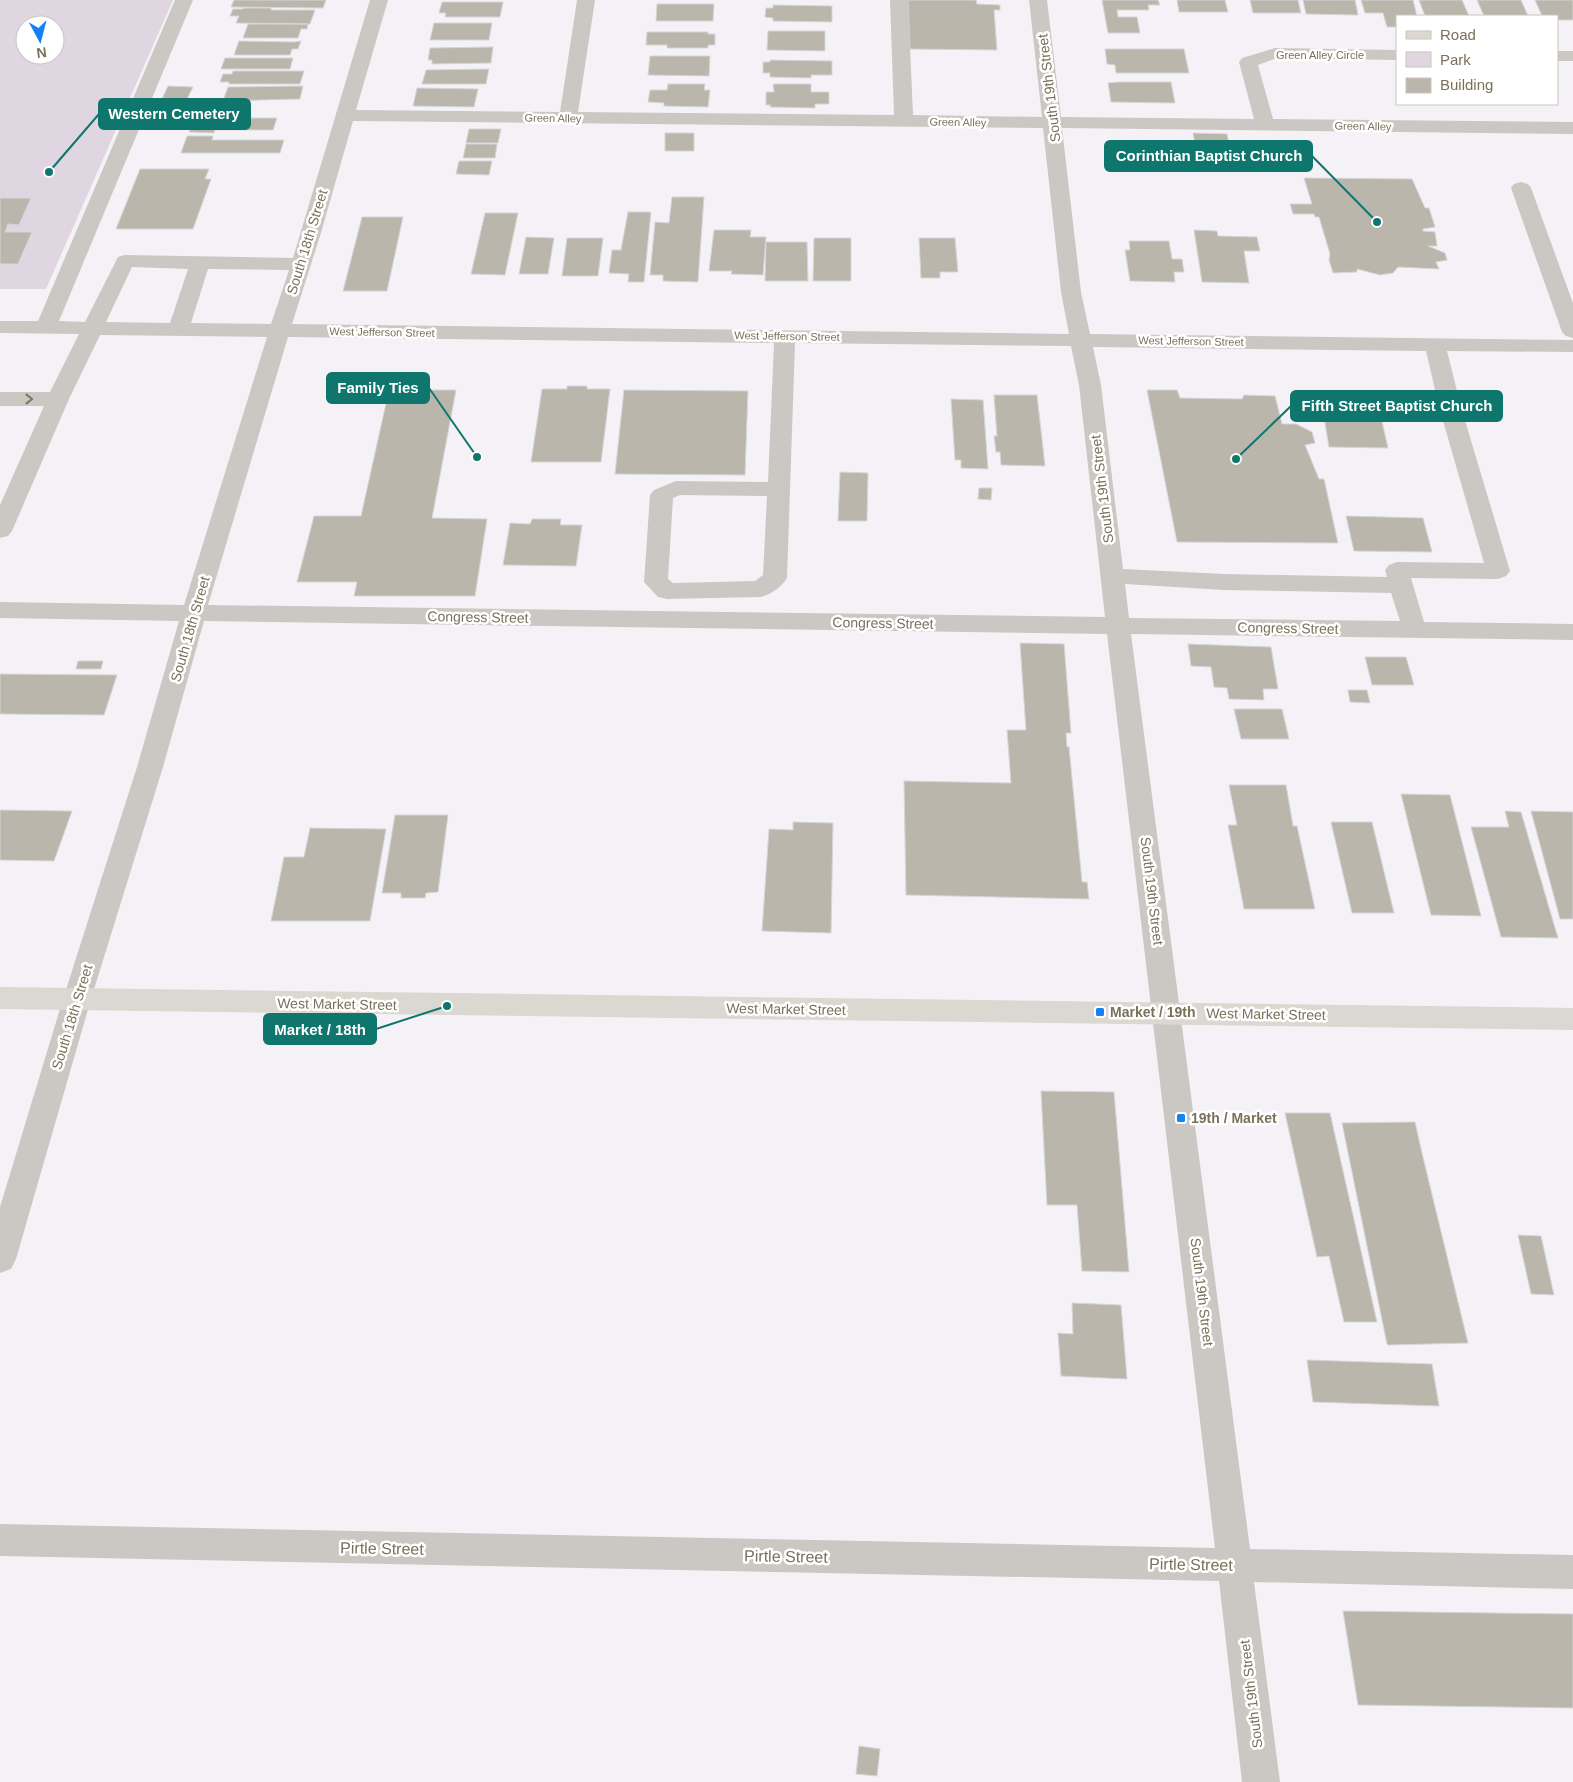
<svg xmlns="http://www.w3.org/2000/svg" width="1573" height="1782" font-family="Helvetica,sans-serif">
	<rect width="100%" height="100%" fill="#f4f2f6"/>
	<path fill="#dfd6e1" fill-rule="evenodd" d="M0 0H173L46 289H0ZM25 25H55V55H25Z"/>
	<path fill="#bbb6ac" stroke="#d6d5d8" d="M234 0H326L323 8 231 7Z
		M908 0H976L977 4 1000 5V10H994L997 50 910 49Z
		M1102 0H1158L1160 5H1148L1149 10H1117L1118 17H1137L1140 33H1108Z
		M1177 0H1225L1228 12H1179Z
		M1250 0H1298L1301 13H1253Z
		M1303 0H1355L1358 15 1306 14Z
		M1361 0H1413L1417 16H1397V27H1387L1383 13H1365Z
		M1419 0H1462L1469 16H1425Z
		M1477 0H1521L1528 16H1484Z
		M1535 0H1573V20H1557V16H1542Z
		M442 2H503L500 17H445L446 13H439Z
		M657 4H714L713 21H656Z
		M773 5 832 6V22L773 21V18L765 17 766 8H773Z
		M244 8H271V10H315L310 24 236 23 239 16H230L233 9H243Z
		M434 23H492L489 40H430Z
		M248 24H308L307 29H301L298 38H243Z
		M768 31H825V51L767 50Z
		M647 32H708V34H715V45H708V48H667V45H646Z
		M239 41 294 42 301 41 298 49H292L290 55H234Z
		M493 47 491 63 432 64V60H428L430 48Z
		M1105 49H1184L1189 73H1116L1115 65 1107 64Z
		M650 56H710L709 76 648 75Z
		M225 58H293L290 69H221Z
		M770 60 832 61V75H811V78L770 77V73H763V62H770Z
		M489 69 486 84H422L426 70Z
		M233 71H304L300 84H229V82H220L223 74H232Z
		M1119 82H1171L1175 103 1111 102 1108 83Z
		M668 84H705L704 90H710L708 107 664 106V103L648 102 650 90H667Z
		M773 84H811V92H829V104H815V108L770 107 771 105H766V92H774Z
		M168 86 193 87 186 101H161Z
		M303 86 300 99 223 101 228 87Z
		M417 88 478 89 474 107 413 106Z
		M195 118H277L273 130H215L214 133 189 132Z
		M469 129H501L498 143H466Z
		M665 133H694V151H665Z
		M1193 133 1227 134 1231 155 1197 154Z
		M187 136H213L212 140H284L280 153H181Z
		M466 144H497L495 158H463Z
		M459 161H492L489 175 456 174Z
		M140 169H209L205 179H211L193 229H116Z
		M1304 178 1412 179 1425 208H1429L1435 227 1423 229V231L1435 232 1437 246H1428L1445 253 1447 260 1436 262 1439 269 1398 267 1393 273 1380 275 1357 269V272L1333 273 1329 260 1330 254 1319 217H1315L1314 214H1293L1290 204H1312Z
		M672 197H704L698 282 663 281V275H650L655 222 669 223Z
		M0 198H31L19 225 8 224 5 232H32L18 264H0Z
		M628 212H651L644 282H628L629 274 609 273 612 250H621Z
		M485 213H518L505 275 471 274Z
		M362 217H403L387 291H343Z
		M714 230H751L750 237H766L763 275 731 274 732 271H709Z
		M1194 230 1217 231 1218 236 1257 237 1260 251H1244L1249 283 1202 282Z
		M526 237 554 238 548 274H519Z
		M567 238H603L598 276H562Z
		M814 238H851V281H813Z
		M919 238H955L958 272H940V278H921Z
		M1129 241H1169L1172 259H1182L1184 272H1174L1175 282 1130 281 1125 250H1130Z
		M766 242H807L808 281H765Z
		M567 386H587V389H610L601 462H531L542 389H567Z
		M389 390H456L432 518 487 519 475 596H354L357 582H297L314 516H361Z
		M624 390 748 391 745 475 615 474Z
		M1147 390H1177L1180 398 1242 399 1244 395 1275 396 1282 424H1296L1312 432 1315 443 1305 445 1319 479H1324L1338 543 1177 542Z
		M994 395H1037L1045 466 1001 465 1000 452H996L994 436H997Z
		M951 399 983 400 988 469 961 468V460H955Z
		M1321 399 1344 400 1345 407 1379 408 1388 448 1329 447Z
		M840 472 868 473 867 521H838Z
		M979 488H992L991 500 978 499Z
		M1346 516 1423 518 1432 552 1354 551Z
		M532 519H561L560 525H582L576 566 503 565 510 523 530 524Z
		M1020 643 1064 644 1071 733H1066L1067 747H1069L1082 882H1087L1089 899 906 895 904 781 1011 783 1007 730H1026Z
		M1188 644 1271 647 1278 689H1263L1264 700 1229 699 1227 688 1214 687 1211 667 1191 666Z
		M1365 657H1406L1414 685H1372Z
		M78 661H103L101 669H76Z
		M0 674 117 675 104 715 4 714H0Z
		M1348 690H1367L1370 703 1350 702Z
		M1234 709H1282L1289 739H1241Z
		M1229 785H1286L1293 826H1297L1315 909H1244L1228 825H1237Z
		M1401 794 1450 795 1481 916 1431 915Z
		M0 810 72 811 54 861 0 860Z
		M1505 811 1521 812 1558 938 1501 937 1471 827H1509Z
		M1531 811 1573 812V919H1560Z
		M395 815H448L438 892 426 893 425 898H401V893H382Z
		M793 822 833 823 831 933 762 931 769 829 793 830Z
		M1331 822H1372L1394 913H1352Z
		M310 828 386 829 370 921H271L284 857H304Z
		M1041 1091 1114 1092 1129 1272 1082 1271 1077 1205H1047Z
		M1285 1113H1330L1377 1322H1344L1329 1256 1317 1257Z
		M1415 1122 1421 1149 1468 1343 1388 1345 1387 1344 1342 1123Z
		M1518 1235 1541 1236 1554 1295 1531 1294Z
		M1072 1303 1121 1305 1127 1379 1061 1376 1058 1333 1073 1334Z
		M1307 1360 1432 1364 1439 1406 1313 1402Z
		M1343 1611 1573 1614V1708L1358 1705Z
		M859 1746 880 1749 877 1776 856 1774Z"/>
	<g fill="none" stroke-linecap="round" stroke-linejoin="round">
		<path fill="#cbc8c3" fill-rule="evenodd" d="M175 0H193L59 321 85 322 118 257 125 255 293 258 370 0H388L356 110 560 112 577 0H595L578 112 894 115 890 0H908L913 115 1042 117 1029 0H1047L1061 117 1254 119 1239 62 1242 58 1275 48 1397 50V60L1277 58 1258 65 1273 119 1573 122V134L1062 128 1081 292 1090 334 1573 340V352L1447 351 1461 407 1510 571 1506 576 1498 579 1411 578 1424 622 1573 624V640L1131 634 1250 1549 1573 1555V1589L1254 1582 1280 1782H1242L1219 1581 0 1556V1524L1215 1548 1107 634 204 621 163 767 91 999 16 1259 11 1269 0 1273V1207L63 999 137 767 179 621 0 618V602L184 605 267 337 100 335 69 399 12 531 8 536 0 538V505L44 406H0V392H50L79 334 0 333V321H38ZM353 121 1043 128 1061 292 1069 334 292 324 320 236ZM132 267 188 269 170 323 106 322ZM208 269 289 270 271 324 191 323ZM288 337 774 343 768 482 676 481 654 490 650 495 644 582 658 597 667 599 761 597C772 594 781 587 787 578L795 343 1071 346 1079 385 1105 617 208 605ZM1093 347 1426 351 1439 407 1484 563 1397 562 1389 565 1385 570 1387 577 1224 574 1123 569 1101 385ZM680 495 767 496 763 575 755 581 673 583 668 579 673 498ZM1125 584 1224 590 1391 593 1400 621 1129 618Z
			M1557 51H1573V61H1557Z
			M1521 182 1528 184 1531 188 1573 303V338L1566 336 1562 332 1511 188 1514 184Z"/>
		<path fill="#dad8d1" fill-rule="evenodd" d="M0 987 1573 1008V1030L0 1009Z"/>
	</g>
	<defs><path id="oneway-chevron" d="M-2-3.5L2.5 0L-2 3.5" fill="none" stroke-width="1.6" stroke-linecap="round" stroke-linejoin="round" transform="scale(1.25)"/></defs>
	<use stroke="#7f755f" href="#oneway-chevron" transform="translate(29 399)"/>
	<g fill="#1582f3" stroke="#fff" stroke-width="2">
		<rect x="1095" y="1007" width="10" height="10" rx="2.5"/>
		<rect x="1176" y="1113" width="10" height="10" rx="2.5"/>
	</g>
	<g text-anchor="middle" stroke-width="5" stroke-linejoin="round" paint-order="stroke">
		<g font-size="11" fill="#7b715a" stroke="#fff">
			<text x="1320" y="59">Green Alley Circle</text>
			<text transform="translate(553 118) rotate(1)" y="4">Green Alley</text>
			<text transform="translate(958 122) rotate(1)" y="4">Green Alley</text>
			<text transform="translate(1363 126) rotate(1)" y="4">Green Alley</text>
			<text transform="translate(382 332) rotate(1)" y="4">West Jefferson Street</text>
			<text transform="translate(787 336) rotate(1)" y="4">West Jefferson Street</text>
			<text transform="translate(1191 341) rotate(1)" y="4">West Jefferson Street</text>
		</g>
		<g font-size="14" fill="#7b715a" stroke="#fff">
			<text transform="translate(1049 88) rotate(-97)" y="5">South 19th Street</text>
			<text transform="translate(307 242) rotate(-73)" y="5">South 18th Street</text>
			<text transform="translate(1102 489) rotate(-97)" y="5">South 19th Street</text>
			<text transform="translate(478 617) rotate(1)" y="5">Congress Street</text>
			<text transform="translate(883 623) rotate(1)" y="5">Congress Street</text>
			<text transform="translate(1288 628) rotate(1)" y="5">Congress Street</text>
			<text transform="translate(190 629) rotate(-74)" y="5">South 18th Street</text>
			<text transform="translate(1152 891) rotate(83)" y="5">South 19th Street</text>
			<text transform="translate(337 1004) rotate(1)" y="5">West Market Street</text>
			<text transform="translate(786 1009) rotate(1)" y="5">West Market Street</text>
			<text transform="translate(1266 1014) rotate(1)" y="5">West Market Street</text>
			<text transform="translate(72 1017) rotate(-73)" y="5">South 18th Street</text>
			<text transform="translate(1202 1292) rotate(83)" y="5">South 19th Street</text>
			<text transform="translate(1251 1694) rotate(-97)" y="5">South 19th Street</text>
		</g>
		<g font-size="14" font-weight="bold" fill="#7b715a" stroke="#fff" text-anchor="start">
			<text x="1110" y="1017">Market / 19th</text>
			<text x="1191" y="1123">19th / Market</text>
		</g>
		<g font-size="16" fill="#7b715a" stroke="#fff">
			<text transform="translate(382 1548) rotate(1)" y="6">Pirtle Street</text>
			<text transform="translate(786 1556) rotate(1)" y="6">Pirtle Street</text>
			<text transform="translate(1191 1564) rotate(1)" y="6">Pirtle Street</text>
		</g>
	</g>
	<path fill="none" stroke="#0f766e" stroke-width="2" d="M49 172L99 114M1377 222L1312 156M477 457L429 388M1236 459L1291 406M447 1006L376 1029"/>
	<g fill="#0f766e" stroke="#fff" stroke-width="2">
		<circle cx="49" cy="172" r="5"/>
		<circle cx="1377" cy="222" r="5"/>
		<circle cx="477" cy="457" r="5"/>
		<circle cx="1236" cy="459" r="5"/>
		<circle cx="447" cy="1006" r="5"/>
	</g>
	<g fill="#0f766e" stroke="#0f766e" stroke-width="2">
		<rect x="99" y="99" width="151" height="30" rx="5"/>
		<rect x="1105" y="141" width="207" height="30" rx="5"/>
		<rect x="327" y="373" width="102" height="30" rx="5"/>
		<rect x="1291" y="391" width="211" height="30" rx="5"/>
		<rect x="264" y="1014" width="112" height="30" rx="5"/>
	</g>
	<g font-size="15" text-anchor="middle" font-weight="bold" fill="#fff">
		<text x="174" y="119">Western Cemetery</text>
		<text x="1209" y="161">Corinthian Baptist Church</text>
		<text x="378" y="393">Family Ties</text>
		<text x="1397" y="411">Fifth Street Baptist Church</text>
		<text x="320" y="1035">Market / 18th</text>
	</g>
	<rect x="1396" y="15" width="162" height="90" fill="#ffffff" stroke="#cac6bd"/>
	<rect x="1406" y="31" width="25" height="8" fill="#dad8d1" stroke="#cac6bd"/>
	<text x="1440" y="40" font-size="15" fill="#7b715a">Road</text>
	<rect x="1406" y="52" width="25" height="15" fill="#dfd6e1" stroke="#cac6bd"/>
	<text x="1440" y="65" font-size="15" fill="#7b715a">Park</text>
	<rect x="1406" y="78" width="25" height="15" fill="#bbb6ac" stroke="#cac6bd"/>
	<text x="1440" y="90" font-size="15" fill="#7b715a">Building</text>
	<g transform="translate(40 40) rotate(173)"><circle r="24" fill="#ffffff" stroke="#cac6bd"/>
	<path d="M0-4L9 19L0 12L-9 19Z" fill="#1582f3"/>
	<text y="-8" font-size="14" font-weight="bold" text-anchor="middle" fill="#7b715a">N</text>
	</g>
</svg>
